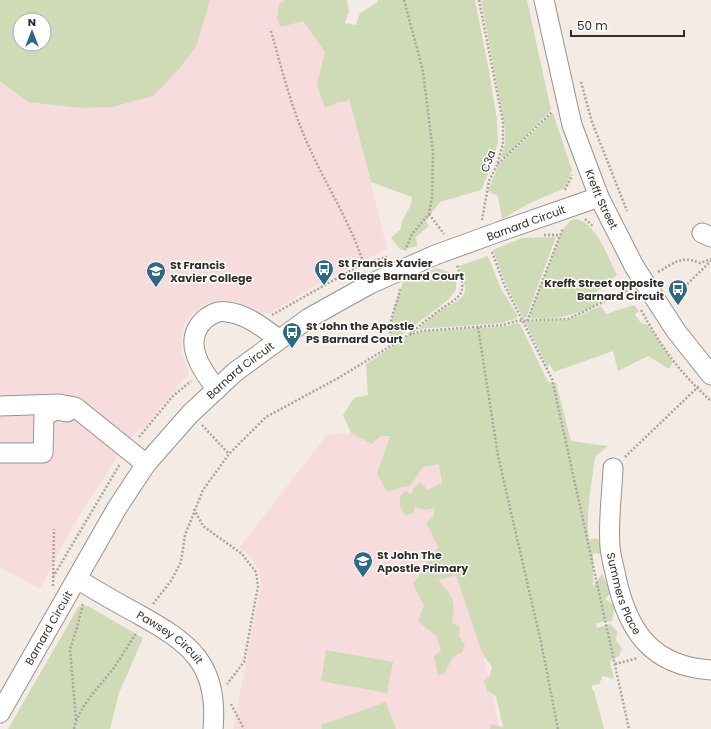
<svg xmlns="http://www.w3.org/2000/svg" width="711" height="729" font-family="Poppins,sans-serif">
	<rect width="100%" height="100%" fill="#f4ebe4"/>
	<path fill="#f7dcdd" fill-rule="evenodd" d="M0 0H320L343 70 387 249 330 277 270 313H258L240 303 225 300 209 302 194 312 185 324 181 339 182 353 189 374 146 425 128 440 70 531 40 589 0 567ZM20 20H44V44H20Z
		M443 424 451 512 500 729H233L261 586 259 570 249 555 239 548 327 435Z"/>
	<path fill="#cfdab7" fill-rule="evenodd" d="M0 0H210L196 47 178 70 153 96 112 107 82 108 28 102 0 81ZM20 20H44V44H20Z
		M285 0H347L349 11 345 23 356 25 360 13 378 2 377 0H475L489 71 497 120 498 143 488 174 481 190 440 202 426 221 429 226 416 237 417 246 401 250 391 238 401 229C401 216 412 210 412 197L371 182 349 98 346 102H339L325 108 317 84 325 52 303 21 281 27 277 19 279 4Z
		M481 0H527L551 110 504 158 501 157 505 144V128Z
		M553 113 572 170 565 188 530 203 502 219 498 196 488 191 498 166Z
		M576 219C597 223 608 258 617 275L594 294 599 303C578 315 553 321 528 318L563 229 571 220Z
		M556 237 526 318H523L505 282 493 250 522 238Z
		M488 256 501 289 517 314V318L502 323 418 329C425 323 432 316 440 311 467 295 470 298 459 266Z
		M436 268 456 274V290L448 300 394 341C385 328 399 296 403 282Z
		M634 305 639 311 635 315 641 323 648 325 673 362 669 369 648 356 618 371 613 351 554 372 549 363 548 368 525 322 568 320 601 306 606 314Z
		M515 323 520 324 548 382 556 383 571 441 608 446 595 457C592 484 585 513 589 540L597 538 601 545 602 554 593 553V587L602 574 611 593 605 599 615 606 612 621 596 623 597 628 610 624 617 631 616 640 622 649 619 656 610 661 614 679 603 676 599 684 593 685 591 688 594 691 604 729H490L491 724 503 727 496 696 487 691 484 681 490 675 492 667 482 653 456 575 438 580C453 596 456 601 452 623L460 627 459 636 465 645 462 652 453 657 444 674 438 675 434 656 441 651 437 637 418 621 424 605 413 584 438 547 426 523 434 515V508L426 510 414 507V512L406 516 400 506V496L405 491 412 494 413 489 420 482 428 490 442 483 439 464 423 467 410 486 402 487 387 492 377 474 390 436H381L372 444 351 433 343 415 354 398 368 395 366 364 407 337 421 332 508 326Z
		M79 606H88L143 638 119 693 110 729H8Z
		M326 650 393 662 387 693 321 681Z
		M386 702 396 729H322L321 725Z"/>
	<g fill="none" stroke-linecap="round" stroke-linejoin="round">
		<g stroke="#9a928b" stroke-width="21">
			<g id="minor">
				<path id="s1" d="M544 0 572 125 599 197 634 266"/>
				<path d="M504 230 599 197"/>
				<path d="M702 233 711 237"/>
				<path d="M652 294 676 331 711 375"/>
				<path d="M217 389C201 370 181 341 205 319 212 314 218 310 227 312 246 314 264 328 278 339"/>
				<path d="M0 406 59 404 75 407 146 464"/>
				<path d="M0 453H43L44 416 56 410 67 412"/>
				<path id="s2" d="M613 468C612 494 608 521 610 547 611 557 614 567 616 577 628 632 652 666 711 670"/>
				<path id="s3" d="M77 579C97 591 117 603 138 614 190 643 219 664 213 729"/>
				<path id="s4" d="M0 713 117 508 146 464 190 414 235 372 309 318 370 284 435 255"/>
			</g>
		</g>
		<path stroke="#aaa49e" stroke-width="2.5" stroke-dasharray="2 2" stroke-linecap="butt" d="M404 0 423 71 433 153 432 197 429 214 412 234 405 250
			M479 0 503 122V144L497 165 489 181 482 220
			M271 31C282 70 292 110 309 147 327 187 352 225 365 268
			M581 82 592 122 627 211
			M498 164 552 112
			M565 190 572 175
			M429 214 444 234
			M585 219 594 227
			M544 235H560
			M492 252 504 284 552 379 629 729
			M658 272C674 263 682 255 700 263L711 259
			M669 289 679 292
			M673 298 711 261
			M641 310C662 348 679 372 711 401
			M272 315 364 263 387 257
			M527 321 563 228
			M478 327 498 456 541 642 558 729
			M410 334C419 326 428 319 437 312 460 295 469 297 457 265
			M393 345C385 323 396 310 400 289
			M202 425 229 454
			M139 437 173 396 191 381
			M625 457 699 386
			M194 509 203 526 242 554 256 572 258 586 244 662 227 684
			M53 577 120 464
			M53 586 54 529
			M153 604 171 581 181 562 185 535 203 490 229 454 266 417 340 377 407 336 421 331 503 325 516 321 568 319 630 289
			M615 664 638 658
			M231 704 244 729
			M76 720 70 649 77 628 83 603
			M74 729C79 706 99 687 113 669 121 657 129 644 137 632"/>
		<use href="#minor" stroke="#fff" stroke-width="19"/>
		<g stroke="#9a928b" stroke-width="21" stroke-linecap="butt">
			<path id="minor-bridge" d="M435 255 504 230
				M634 266 652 294"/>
		</g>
		<use href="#minor-bridge" stroke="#fff" stroke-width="19"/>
	</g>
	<defs>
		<g id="bus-pin" transform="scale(1)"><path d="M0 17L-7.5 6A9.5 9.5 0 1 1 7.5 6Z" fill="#2f6881" stroke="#fff"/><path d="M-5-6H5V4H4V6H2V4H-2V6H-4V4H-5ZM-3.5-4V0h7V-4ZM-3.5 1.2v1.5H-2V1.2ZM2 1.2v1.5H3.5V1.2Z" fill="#fff"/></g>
		<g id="school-pin" transform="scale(1)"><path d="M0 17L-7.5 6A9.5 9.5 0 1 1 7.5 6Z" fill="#2f6881" stroke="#fff"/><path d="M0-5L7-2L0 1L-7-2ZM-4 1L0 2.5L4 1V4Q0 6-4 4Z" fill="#fff"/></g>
	</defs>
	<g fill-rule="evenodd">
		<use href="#bus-pin" x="324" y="269"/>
		<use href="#school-pin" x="156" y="271"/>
		<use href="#bus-pin" x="678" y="289"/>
		<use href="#bus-pin" x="292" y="332"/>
		<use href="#school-pin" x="363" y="561"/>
	</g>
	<g text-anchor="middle" stroke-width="3" stroke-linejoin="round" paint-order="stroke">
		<g font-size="11" fill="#302d2a" stroke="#fff">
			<text transform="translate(488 161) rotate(-69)" y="4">C3a</text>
			<text dy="4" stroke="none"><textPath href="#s1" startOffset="208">Krefft Street</textPath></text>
			<text transform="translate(526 223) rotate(-20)" y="4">Barnard Circuit</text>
			<text dy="4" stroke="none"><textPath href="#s4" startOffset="422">Barnard Circuit</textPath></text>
			<text dy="4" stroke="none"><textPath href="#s2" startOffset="128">Summers Place</textPath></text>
			<text dy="4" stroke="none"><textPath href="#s4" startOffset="98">Barnard Circuit</textPath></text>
			<text dy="4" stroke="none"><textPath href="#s3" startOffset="110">Pawsey Circuit</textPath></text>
		</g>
		<g font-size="11" font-weight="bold" fill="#302d2a" stroke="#fff" text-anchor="start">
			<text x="338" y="267">St Francis Xavier<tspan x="338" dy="13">College Barnard Court</tspan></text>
			<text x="170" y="269">St Francis<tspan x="170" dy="13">Xavier College</tspan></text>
			<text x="664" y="287" text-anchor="end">Krefft Street opposite<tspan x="664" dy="13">Barnard Circuit</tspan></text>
			<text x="306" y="330">St John the Apostle<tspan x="306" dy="13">PS Barnard Court</tspan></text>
			<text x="377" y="559">St John The<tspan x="377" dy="13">Apostle Primary</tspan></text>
		</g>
	</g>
	<g transform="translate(32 32)"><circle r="19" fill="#ffffff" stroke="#acabaa"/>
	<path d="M0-3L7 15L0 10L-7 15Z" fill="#2f6881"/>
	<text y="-6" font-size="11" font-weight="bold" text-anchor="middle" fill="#302d2a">N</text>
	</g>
	<path d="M571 30v6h113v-6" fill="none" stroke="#302d2a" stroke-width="2"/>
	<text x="577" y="30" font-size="12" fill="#302d2a" stroke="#ffffff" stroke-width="3" paint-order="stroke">50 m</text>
</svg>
